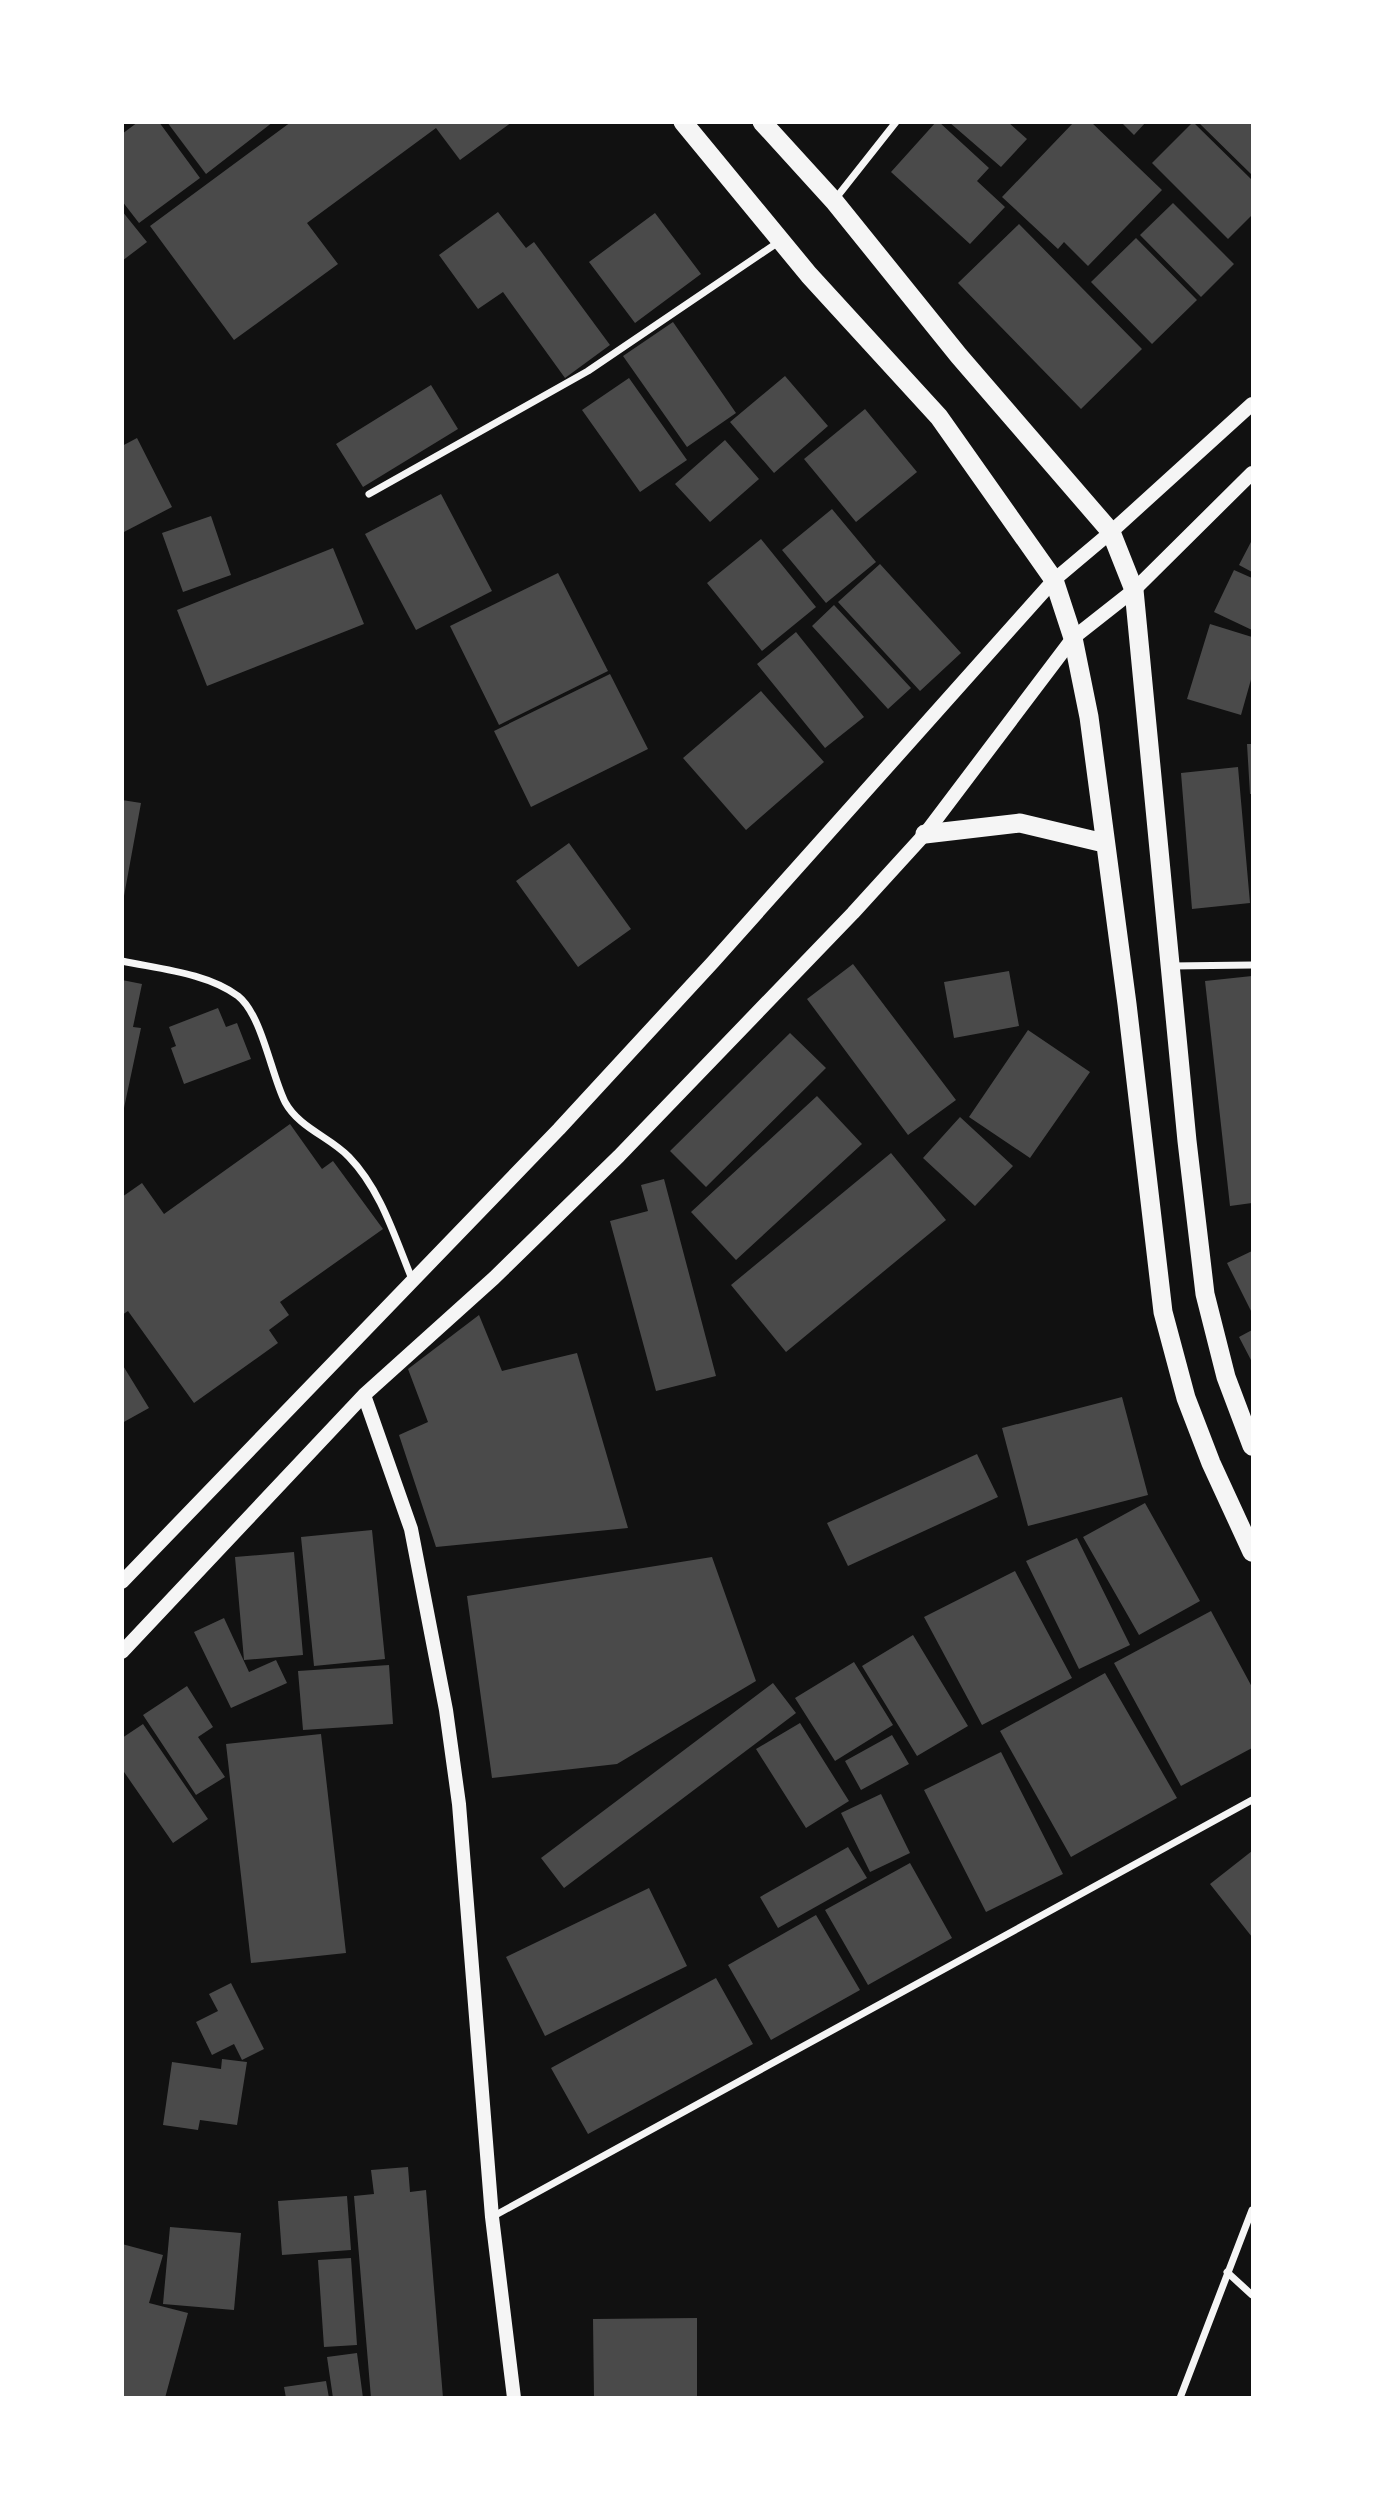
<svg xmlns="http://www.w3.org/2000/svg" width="1375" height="2520" font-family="'Varela Round',sans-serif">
	<rect width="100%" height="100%" fill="#111"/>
	<path fill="#4a4a4a" d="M138 122H159L200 178 139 223 122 201V134Z
		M167 122H273L206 174Z
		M291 122H512L460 160 436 128 307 223 338 264 234 340 150 226Z
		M936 122H939L989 168 977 181 1005 207 970 244 891 172Z
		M949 122H1008L1027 139 1001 167Z
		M1074 122H1091L1162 190 1088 266 1064 242 1058 249 1002 197Z
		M1121 122H1146L1134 135Z
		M1193 122 1252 180V215L1228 239 1152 163Z
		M1198 122H1252V175Z
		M1173 203 1234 264 1201 297 1140 235Z
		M122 211 147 242 122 261Z
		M498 212 526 248 534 242 610 345 565 378 503 292 478 309 439 255Z
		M655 213 701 274 635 323 589 262Z
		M1019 224 1142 349 1081 409 958 283Z
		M1136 238 1197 300 1152 344 1091 282Z
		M673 322 736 413 687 447 623 356Z
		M785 376 828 426 774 473 730 422Z
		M629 378 687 460 640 492 582 410Z
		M431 385 458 429 363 487 336 444Z
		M865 409 917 472 856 522 804 459Z
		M137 438 172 507 122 533V446Z
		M725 440 759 479 710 522 675 484Z
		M441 494 492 591 416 630 365 534Z
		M832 509 876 562 826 603 782 550Z
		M211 516 231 575 183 592 162 533Z
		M761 539 816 607 762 651 707 583Z
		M1252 540V572L1239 565Z
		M333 548 364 624 207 686 177 610Z
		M880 564 961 653 920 691 838 602Z
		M1234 570 1252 578V630L1214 612Z
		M558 573 608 671 499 725 450 626Z
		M834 605 911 688 888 709 812 626Z
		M1210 624 1252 637V676L1241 715 1187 699Z
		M796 632 864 717 825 748 757 664Z
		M610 674 648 749 531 807 494 731Z
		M761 691 824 762 746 830 683 758Z
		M1247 744H1252V794H1250Z
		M1238 767 1250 903 1192 909 1181 773Z
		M122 800 141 803 124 896H122Z
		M569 843 631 929 578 967 516 881Z
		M853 964 956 1100 908 1135 807 999Z
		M1009 971 1019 1026 954 1038 944 982Z
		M1252 976V1203L1230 1206 1205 981Z
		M122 980 142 984 133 1027 141 1028 124 1108Z
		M218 1008 226 1027 237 1023 251 1059 184 1084 171 1048 176 1046 169 1027Z
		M1028 1030 1090 1072 1030 1158 969 1117Z
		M790 1033 826 1068 706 1187 670 1151Z
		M817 1096 862 1144 736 1260 691 1212Z
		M960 1117 1013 1166 975 1206 923 1158Z
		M290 1124 322 1169 333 1161 383 1229 280 1302 289 1315 269 1330 278 1343 194 1403 128 1311 122 1315V1197L142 1183 164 1214Z
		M891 1153 946 1220 786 1352 731 1285Z
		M664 1179 716 1376 656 1391 610 1221 648 1211 641 1185Z
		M1252 1251V1313L1227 1263Z
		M479 1315 502 1371 577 1353 628 1528 436 1547 399 1435 428 1422 408 1369Z
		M1252 1330V1362L1239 1337Z
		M122 1364 149 1408 122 1423Z
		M1122 1397 1148 1495 1028 1526 1002 1428Z
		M977 1454 998 1497 848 1566 827 1523Z
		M1145 1503 1200 1601 1139 1635 1083 1537Z
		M372 1530 385 1659 314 1666 301 1537Z
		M1077 1538 1130 1645 1079 1669 1026 1561Z
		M294 1552 303 1655 244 1660 235 1557Z
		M712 1557 756 1681 617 1764 492 1778 467 1596Z
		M1015 1571 1072 1678 982 1725 924 1617Z
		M1211 1611 1252 1687V1748L1181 1786 1114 1663Z
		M224 1618 249 1672 276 1660 287 1683 231 1708 194 1632Z
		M913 1635 968 1726 917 1756 862 1666Z
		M854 1662 893 1725 835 1761 795 1698Z
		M389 1665 393 1724 303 1730 298 1671Z
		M1105 1673 1177 1798 1071 1857 1000 1731Z
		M773 1683 796 1713 564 1888 541 1858Z
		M187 1686 213 1727 198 1737 225 1777 196 1795 143 1715Z
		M800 1723 849 1801 806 1828 756 1749Z
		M143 1724 208 1819 173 1843 122 1769V1738Z
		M321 1734 346 1953 251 1963 226 1744Z
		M892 1735 909 1764 861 1790 845 1761Z
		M1001 1752 1063 1874 986 1912 924 1790Z
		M881 1794 910 1853 870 1872 841 1813Z
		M848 1847 867 1878 778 1928 760 1897Z
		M1252 1851V1937L1210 1884Z
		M910 1863 952 1938 868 1985 825 1910Z
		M649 1888 687 1966 545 2036 506 1957Z
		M816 1915 860 1990 771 2040 728 1965Z
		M716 1978 753 2044 588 2134 551 2068Z
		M231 1983 264 2049 242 2060 234 2044 212 2055 196 2022 218 2011 209 1994Z
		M222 2059 247 2062 237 2125 200 2120 198 2130 163 2125 172 2062 221 2069Z
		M408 2167 410 2192 426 2190 443 2398H371L354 2196 374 2194 371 2170Z
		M347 2196 351 2250 282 2255 278 2201Z
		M170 2227 241 2233 234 2310 163 2304Z
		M122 2244 163 2255 149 2303 188 2313 165 2398 122 2396Z
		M351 2258 357 2345 324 2347 318 2260Z
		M697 2318V2398H594L593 2319Z
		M357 2353 363 2398H333L327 2357Z
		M326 2381 329 2398H286L284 2387Z"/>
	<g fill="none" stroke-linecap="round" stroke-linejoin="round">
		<path stroke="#f5f5f5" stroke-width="7" d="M836 198 896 122
			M369 494 588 371 780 241
			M122 961C160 969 207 973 238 996 262 1015 271 1074 285 1102 299 1128 330 1137 349 1157 381 1190 395 1238 412 1279
			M1171 966 1252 965
			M492 2217 1252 1800
			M1227 2272 1252 2295
			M1180 2398 1252 2210"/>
		<path stroke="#f5f5f5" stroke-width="14" d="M364 1395 411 1529 446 1710 459 1804 492 2217 514 2398
			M122 1582 559 1129 713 962 1054 580 1111 532 1252 404
			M122 1652 364 1395 494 1278 619 1156 853 913 925 834 1073 638 1134 590 1252 473"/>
		<path stroke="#f5f5f5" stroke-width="19" d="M683 122 809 275 939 417 1054 580 1073 638 1089 717 1127 1004 1163 1312 1186 1398 1211 1463 1252 1552
			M762 122 834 201 959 356 1111 532 1134 590 1187 1141 1205 1294 1226 1377 1252 1446
			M925 834 1020 823 1104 843"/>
	</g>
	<rect width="1375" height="2520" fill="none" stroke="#ffffff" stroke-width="248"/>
</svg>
